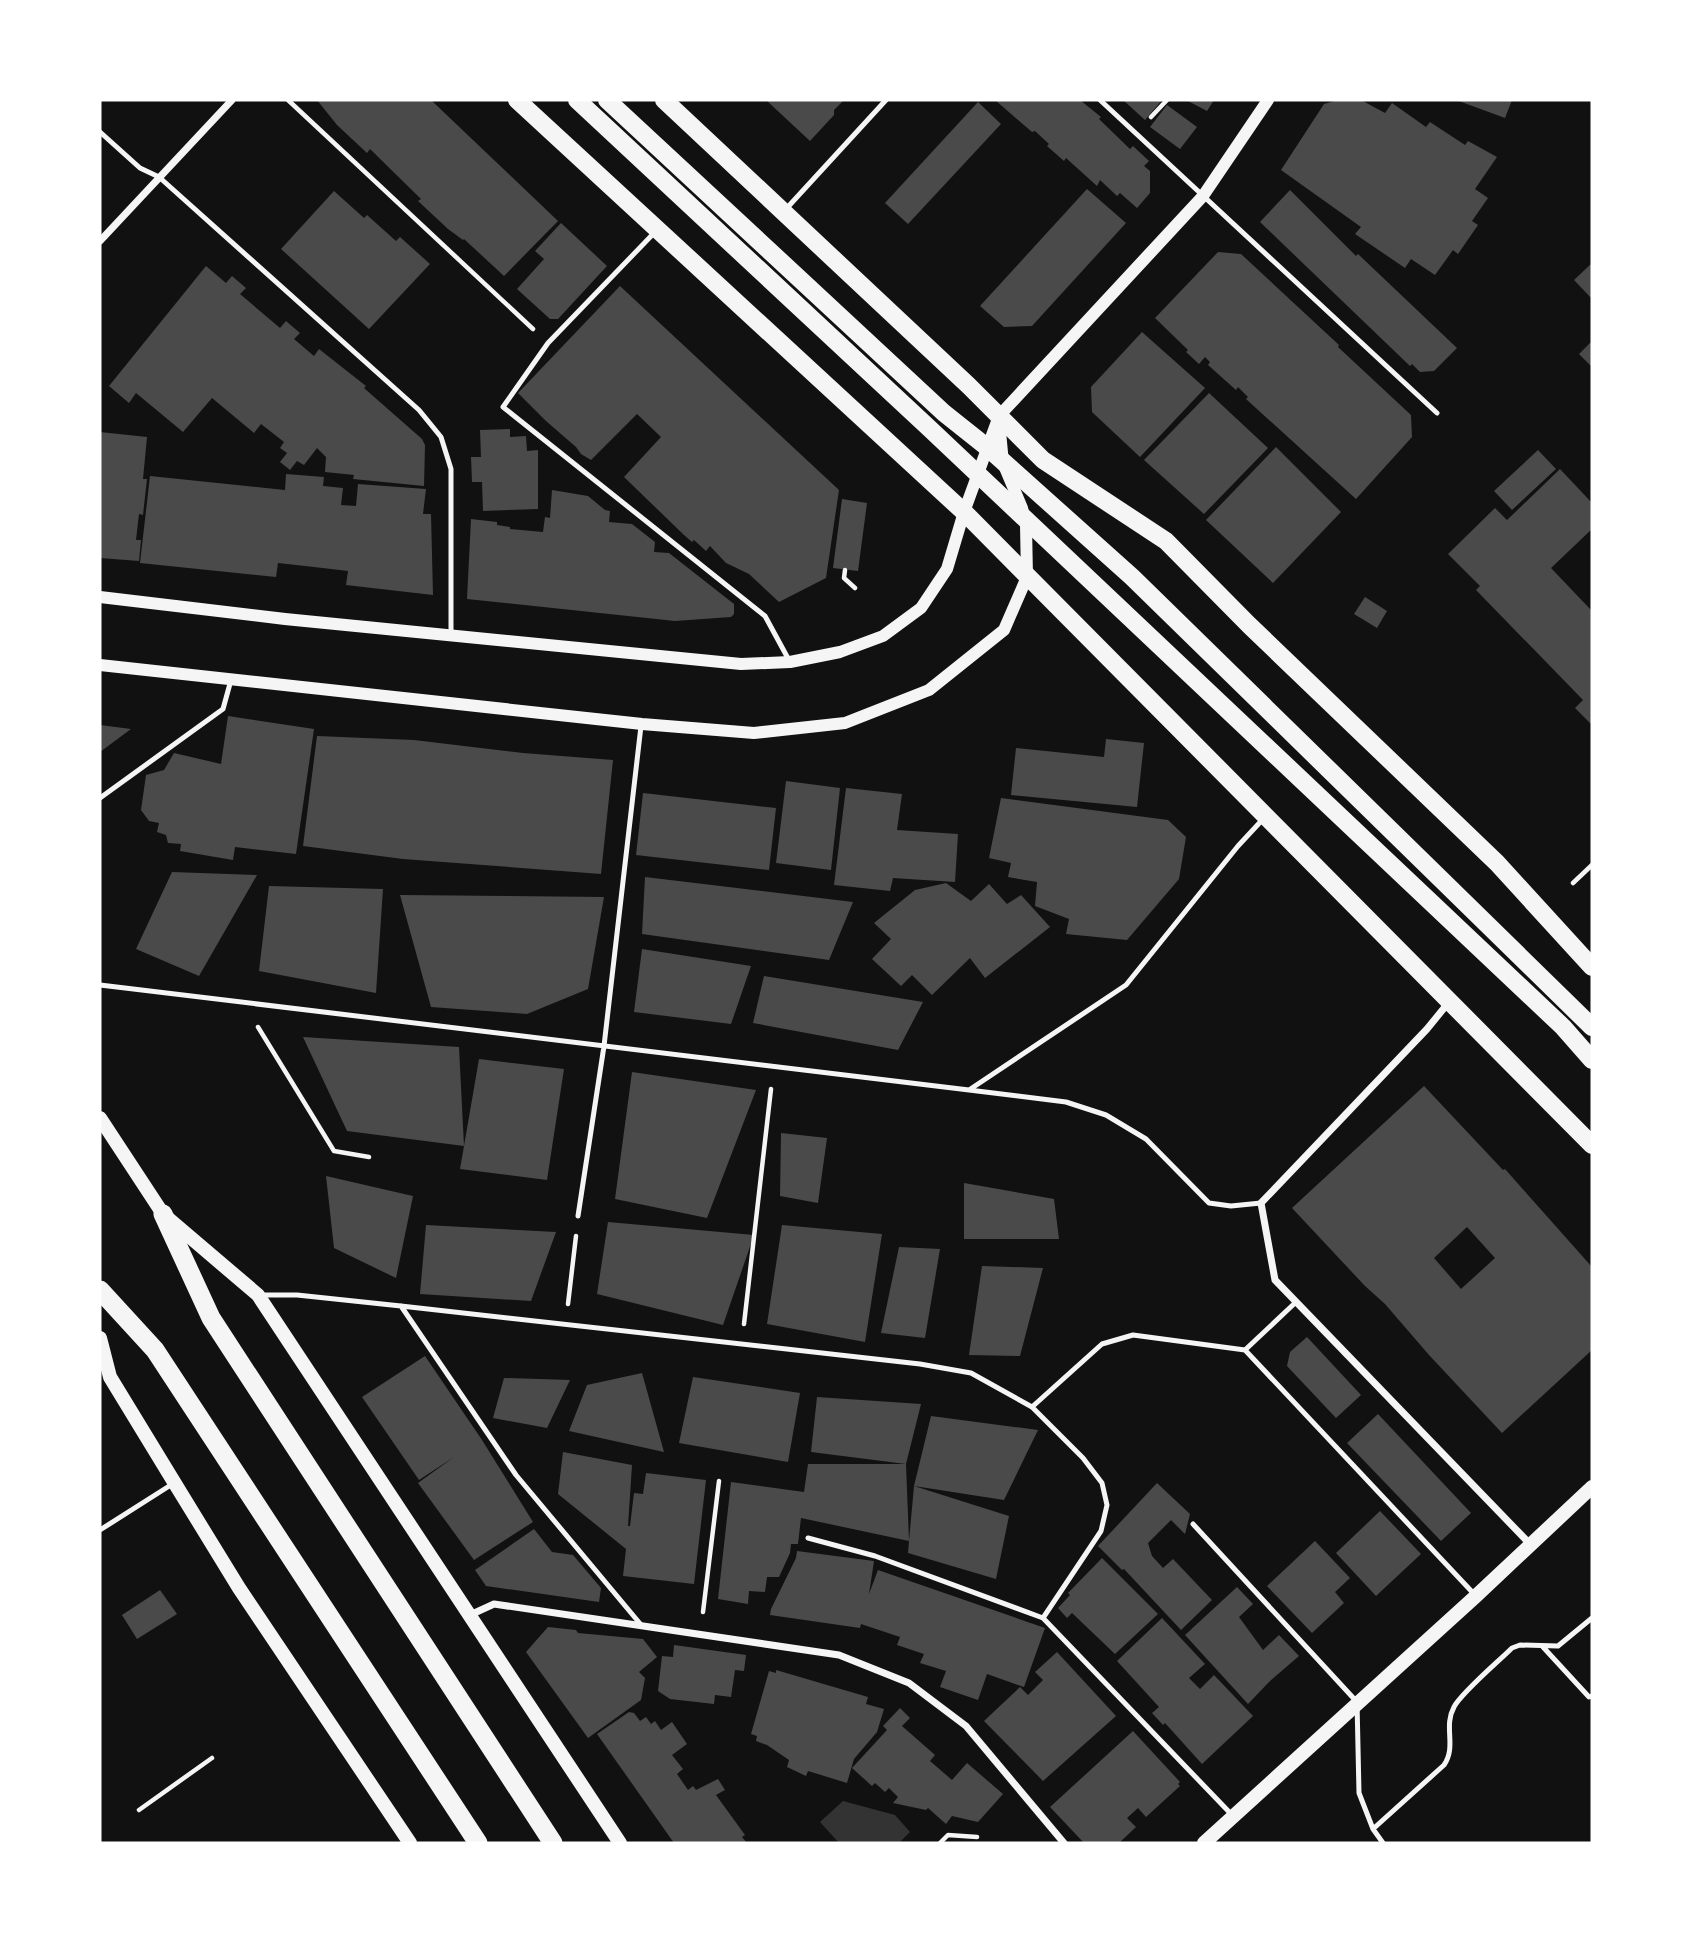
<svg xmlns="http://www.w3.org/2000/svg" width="1692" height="1943" font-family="Arial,sans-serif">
	<rect width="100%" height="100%" fill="#111"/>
	<path fill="#333" d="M843 1801 895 1815 910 1832 899 1843H839L820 1822Z"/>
	<path fill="#4a4a4a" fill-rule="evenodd" d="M317 100H431L558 221 504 276 464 239 463 240 448 229 418 201 421 199 370 149 367 153 337 125Z
		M766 100H844L834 110V115L810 141Z
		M995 100H1080L1101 117 1099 119 1130 149 1133 146 1149 161 1144 166 1150 171V193L1137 208 1120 193 1117 196 1100 180 1097 186 1066 158 1064 161 1047 146 1049 144 1035 131 1032 132Z
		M1123 100H1162L1145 120Z
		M1186 100H1214L1207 111Z
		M1338 100H1361L1385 113 1392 103 1426 127 1430 122 1465 145 1468 141 1497 157 1475 189 1488 198 1472 221 1478 225 1458 254 1453 250 1435 275 1411 259 1405 268 1355 234 1361 227 1281 170 1324 104Z
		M1456 100H1512L1505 118Z
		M978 102 1001 124 908 224 885 203Z
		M1167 105 1197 127 1180 149 1150 127Z
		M1087 189 1126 223 1032 326 1004 327 980 306Z
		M1290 190 1356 256 1358 254 1457 348 1434 371 1420 372 1412 364 1410 366 1260 222Z
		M334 191 364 218 367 215 396 241 400 237 430 264 369 329 281 249Z
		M561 223 607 266 558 319H550L517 289 544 259 535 251Z
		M1218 252 1241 254 1339 345 1338 347 1411 415 1412 437 1356 499 1246 399 1248 397 1238 387 1236 390 1208 365 1210 362 1205 357 1199 364 1186 352 1188 350 1155 318Z
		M1592 263V299L1574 280Z
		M206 266 226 283 232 276 246 288 240 294 280 328 286 321 300 333 294 339 314 356 319 349 366 386 364 388 422 439 425 445 424 486 353 479 354 475 325 472 326 457 317 448 304 465 297 461 290 470 280 462 287 453 280 448 284 442 261 424 254 433 212 398 183 432 136 393 129 403 109 386Z
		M620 286 839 490 826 578 779 602 749 574 726 563 710 546 706 551 694 540 692 542 684 535 624 477 661 437 637 414 591 460 581 454 576 447 546 421 518 393Z
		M1142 332 1205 388 1140 457 1092 412 1091 387Z
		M1592 341V367L1579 354Z
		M1209 393 1268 448 1204 514 1144 460Z
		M510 429V437L526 436 527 451 538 450V509L483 511 482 482H472L471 457H481L480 430Z
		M100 432 147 437 143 479H147L143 515 139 514 136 540H141L139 561 100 558Z
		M1276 447 1341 512 1273 583 1206 520Z
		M1538 450 1556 469 1512 510 1494 491Z
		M1560 469 1592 503V529L1551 568 1592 611V725L1575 708 1583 700 1476 590 1480 586 1448 554 1495 508 1507 520Z
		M286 474 324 477 323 486 343 488 341 505 356 506 358 484 426 489 423 514H431L433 595 346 585 348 571 314 567 278 563 276 577 140 563 150 476 285 490Z
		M552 490 588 496 605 510 610 511 609 522 632 524 655 542 654 552 669 553 734 604V614L731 617 675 621 467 599 471 519 497 522V525L510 527V529L543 532 545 517 550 518Z
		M842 499 867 503 858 571 833 568Z
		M1365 597 1387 611 1377 628 1354 614Z
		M228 716 314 729 296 854 235 847 233 860 180 851 181 844 168 843 166 835 157 832 159 823 149 821 141 810 146 775 164 770 174 753 221 764Z
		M100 725 131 729 100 752Z
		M317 736 414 740 523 753 613 760 601 874 403 859 303 846Z
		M1106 739 1144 743 1137 807 1011 795 1016 748 1104 757Z
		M786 781 840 788 831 870 776 863Z
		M846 788 902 794 897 830 958 834 955 882 893 878 890 891 834 885Z
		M643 793 776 808 769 870 636 855Z
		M1001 798 1168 820 1186 837 1179 879 1127 940 1066 934 1069 919 1035 906 1037 882 1008 877 1011 863 989 858Z
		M172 872 257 875 199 976 136 949Z
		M645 877 853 902 829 960 642 934Z
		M946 883 971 901 989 884 1007 904 1021 895 1050 927 985 978 970 958 932 995 912 975 901 986 872 959 891 939 874 923 915 890Z
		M269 886 383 889 376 993 259 971Z
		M400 895 604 897 588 989 527 1014 431 1007Z
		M642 949 751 966 731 1024 634 1012Z
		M764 976 923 1002 898 1050 753 1023Z
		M303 1037 459 1047 464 1146 479 1059 564 1069 547 1180 460 1169 464 1146 347 1131Z
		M632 1072 756 1090 707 1218 615 1199Z
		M1424 1086 1503 1170 1505 1169 1592 1267V1350L1502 1433 1429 1355 1385 1304 1365 1286 1292 1208ZM1467 1227 1495 1258 1461 1289 1434 1258Z
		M781 1133 827 1138 818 1203 780 1196Z
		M326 1176 413 1196 396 1278 334 1248Z
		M964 1183 1054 1199 1059 1239H964Z
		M608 1222 754 1235 723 1325 597 1294Z
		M426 1225 556 1232 531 1301 420 1294Z
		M782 1225 882 1234 865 1342 767 1324Z
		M899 1247 940 1249 925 1338 881 1333Z
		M982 1266 1043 1268 1020 1356 969 1355Z
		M1307 1337 1361 1395 1336 1418 1287 1366 1290 1352Z
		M425 1356 482 1440 533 1522 474 1560 418 1483 454 1457 419 1480 362 1397Z
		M642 1373 664 1452 569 1431 587 1385Z
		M693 1377 800 1393 788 1462 679 1443Z
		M504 1378 570 1380 547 1428 493 1418Z
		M817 1397 921 1404 906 1464 909 1541 914 1486 1009 1516 996 1579 908 1553 909 1541 801 1518 798 1544H791L790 1553 779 1577H767L765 1592 749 1591 748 1604 718 1599 731 1482 804 1492 808 1464H906L811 1452Z
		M1378 1414 1471 1513 1441 1541 1347 1443Z
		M931 1416 1038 1430 1004 1500 914 1486Z
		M563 1452 632 1465 628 1526H630L634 1493 643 1494 646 1473 706 1480 694 1584 623 1576 626 1549 558 1494Z
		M1157 1483 1190 1514 1185 1534 1171 1520 1148 1543 1152 1556 1163 1568 1173 1559 1212 1600 1181 1630 1124 1569 1122 1570 1098 1546Z
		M1380 1511 1421 1554 1376 1596 1336 1553Z
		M534 1529 552 1552 573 1555 601 1588 599 1602 486 1586 475 1570Z
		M1315 1541 1350 1578 1335 1592 1344 1603 1312 1633 1267 1586Z
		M797 1551 874 1561 869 1594 878 1570 1045 1628 1024 1687 987 1674 978 1700 940 1687 946 1671 920 1663 924 1654 897 1645 900 1637 861 1624 860 1628 770 1615 771 1609 796 1558Z
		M1102 1558 1158 1614 1115 1654 1072 1613 1067 1618 1058 1608 1070 1595 1068 1593Z
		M1237 1587 1253 1604 1239 1617 1263 1650 1279 1635 1299 1656 1270 1681 1248 1704 1185 1635Z
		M160 1590 177 1614 137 1639 122 1615Z
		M1162 1618 1205 1664 1189 1678 1200 1689 1214 1675 1253 1716 1202 1764 1165 1723 1163 1725 1152 1713 1159 1707 1117 1661Z
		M548 1627 576 1630 578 1633 643 1639 657 1657 639 1672 645 1678 641 1700 588 1738 526 1652Z
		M674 1645 746 1655 744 1671 735 1670 731 1697 715 1695 714 1704 670 1699 658 1691 662 1656 673 1657Z
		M1057 1652 1116 1716 1043 1781 984 1721 1020 1687 1028 1695 1043 1680 1035 1672Z
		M776 1670 868 1697 866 1704 884 1709 877 1732 854 1759 847 1783 808 1771 806 1776 787 1767 789 1760 767 1745 756 1741 757 1736 751 1734 769 1671 776 1673Z
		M900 1708 910 1718 902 1726 935 1755 930 1761 952 1780 967 1763 1003 1794 978 1822 952 1816 946 1824 928 1808 926 1810 893 1803 898 1797 889 1788 885 1792 875 1783 872 1786 852 1768 887 1730 883 1726Z
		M629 1712 634 1713 640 1721 646 1717 651 1724 655 1721 661 1730 672 1722 687 1744 672 1755 683 1769 677 1774 688 1790 693 1786 696 1790 718 1779 725 1790 716 1795 745 1835 742 1837 747 1843H674L597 1734Z
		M1133 1731 1180 1782 1178 1784 1180 1786 1146 1817 1138 1808 1127 1818 1136 1827 1119 1843H1084L1050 1807Z"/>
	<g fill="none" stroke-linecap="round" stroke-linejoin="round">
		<path stroke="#f5f5f5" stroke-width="4.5" d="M288 100 533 329
			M1151 117 1167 100
			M845 570 844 578 855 588
			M1573 883 1592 865
			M258 1027 334 1151 369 1157
			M568 1304 576 1236
			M744 1324 771 1089
			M703 1612 719 1481
			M139 1810 212 1758
			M940 1843 948 1835 977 1837"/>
		<path stroke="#f5f5f5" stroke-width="5" d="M1100 100 1437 413
			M100 132 140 168 159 177 419 410 441 437 451 469V635
			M786 209 886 100
			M655 232 548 343 503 407 765 616 790 662
			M100 798 223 709 231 680
			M100 985 969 1090 1126 985 1238 846 1264 818
			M969 1090 1066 1102 1106 1115 1146 1139 1209 1203 1231 1206 1261 1203
			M578 1216 604 1046 641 726
			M261 1295H297L401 1306 920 1364 971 1373 1032 1407 1083 1458 1102 1483 1107 1505 1101 1531 1043 1618
			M401 1306 516 1475 642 1626
			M1245 1350 1475 1595
			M1032 1407 1102 1344 1133 1335 1245 1350 1296 1302
			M1193 1524 1357 1702 1359 1793 1373 1829 1383 1843
			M100 1530 174 1483
			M808 1538 875 1556 1043 1618 1233 1816
			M1543 1647 1589 1697 1592 1696
			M1373 1829 1444 1765C1457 1746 1443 1727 1454 1707 1461 1693 1499 1661 1512 1648L1520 1645 1558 1646 1592 1618"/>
		<path stroke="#f5f5f5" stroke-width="7" d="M100 241 232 100
			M1449 1002 1427 1029 1261 1203 1275 1280 1530 1544
			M470 1615 494 1604 839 1655 909 1683 966 1726 1064 1843"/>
		<path stroke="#f5f5f5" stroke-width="12" d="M100 597 285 619 741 664 790 662 840 652 883 636 921 608 947 569 964 512 999 416 1203 196 1268 100
			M100 665 642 724 754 733 845 723 929 690 1004 630 1027 577 1026 525 1022 508 1003 463 999 421"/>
		<path stroke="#f5f5f5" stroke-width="14" d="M100 1118 163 1214 258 1295 620 1843
			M100 1338 110 1377 174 1482 239 1588 410 1843
			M1204 1843 1476 1596 1592 1487"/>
		<path stroke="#f5f5f5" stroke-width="18" d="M517 100 964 512 1592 1145
			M577 100 929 428 1563 1027 1592 1060
			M607 100 944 413 988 448 1132 577 1592 1027
			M664 100 969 386 1043 460 1166 541 1249 625 1497 863 1592 967"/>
		<path stroke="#f5f5f5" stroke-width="19" d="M163 1214 211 1318 553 1843
			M100 1290 155 1350 478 1843"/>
	</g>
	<rect width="1692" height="1943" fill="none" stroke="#ffffff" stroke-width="203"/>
</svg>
